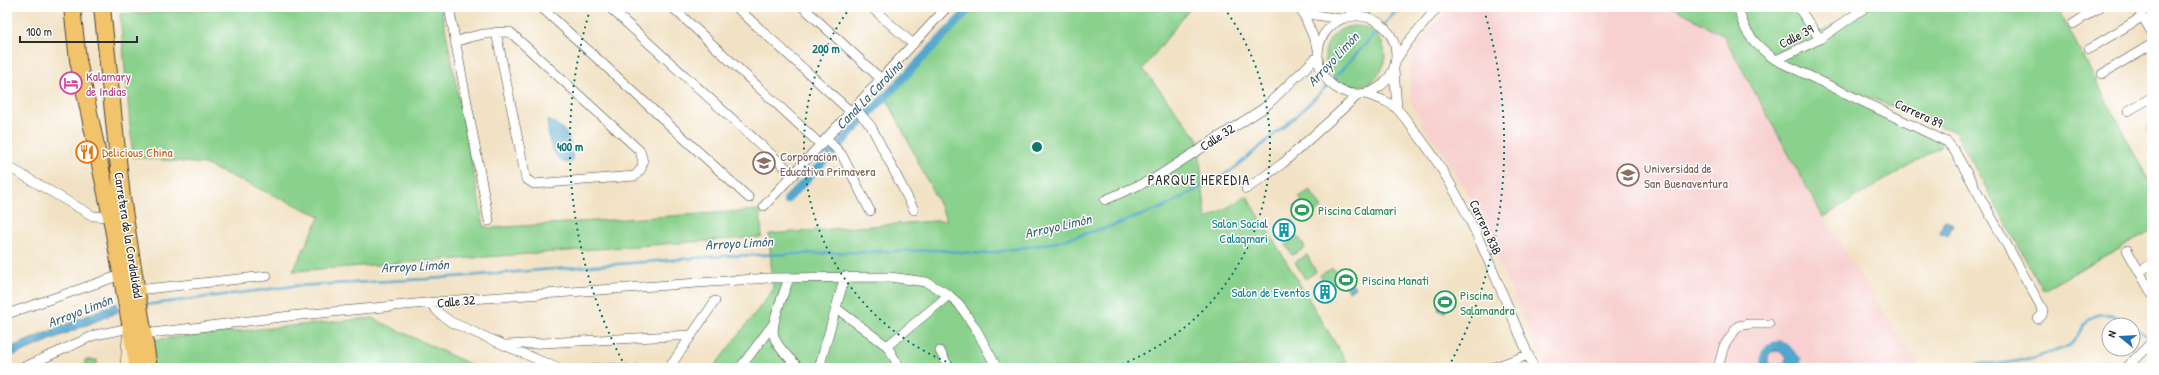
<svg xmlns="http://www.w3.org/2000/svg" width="2159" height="375" font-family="'Patrick Hand',sans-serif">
	<rect width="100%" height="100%" fill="#fff"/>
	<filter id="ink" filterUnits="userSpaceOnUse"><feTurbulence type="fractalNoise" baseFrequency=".025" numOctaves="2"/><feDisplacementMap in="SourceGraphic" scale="8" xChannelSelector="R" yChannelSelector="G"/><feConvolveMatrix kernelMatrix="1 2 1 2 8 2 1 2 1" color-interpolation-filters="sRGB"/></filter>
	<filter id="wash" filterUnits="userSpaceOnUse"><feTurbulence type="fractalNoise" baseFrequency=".012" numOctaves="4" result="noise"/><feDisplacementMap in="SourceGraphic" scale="16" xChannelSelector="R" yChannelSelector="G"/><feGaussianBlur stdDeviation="0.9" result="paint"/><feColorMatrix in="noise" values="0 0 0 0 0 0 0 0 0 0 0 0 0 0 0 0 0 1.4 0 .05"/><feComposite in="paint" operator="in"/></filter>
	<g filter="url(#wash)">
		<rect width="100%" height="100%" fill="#f2e2c5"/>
		<path fill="#f7d0cf" d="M1449 7H1673L1724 36 1823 217 1920 368H1546L1473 203 1440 147 1421 124 1422 120 1414 108 1410 94 1408 75 1412 58 1420 41Z"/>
		<path fill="#8ad18d" stroke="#5a7e5c" d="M268 7H441L484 226 491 228 760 210 762 237 293 271 320 216 204 164 133 157 120 14Z
			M966 7H1191L1143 69 1198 139 1206 220 1247 196 1350 368H713L773 290 769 234 947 220 886 97Z
			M1673 7H1796L1816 34 1866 7H2057L2152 187V230L2043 290 1955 132 1796 68 1943 139 1940 147 1823 217 1724 36Z
			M1325 56a30 30 0 1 1 60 0a30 30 0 1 1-60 0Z
			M1310 190 1322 208 1311 215 1299 197Z
			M1299 237 1305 248 1292 255 1286 245Z
			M1307 255 1316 272 1305 279 1295 262Z
			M1333 268 1339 280 1326 287 1320 275Z
			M372 318 478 368H153L150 340Z
			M85 360H97V368H85Z
			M636 360 652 368H633Z"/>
		<path fill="#51a7cd" stroke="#3e697c" d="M547 120C570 128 570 140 573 161L565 163C548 153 549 138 547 120Z
			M1302 202 1310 215 1304 218 1295 206Z
			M1944 220 1953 224 1948 236 1940 233Z
			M1346 271 1355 288 1349 291 1339 275Z
			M1443 294 1451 297 1445 312 1438 310Z
			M117 303 118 312 7 358V349Z
			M1780 341 1787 344 1800 358 1799 368H1778L1784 364 1786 359 1784 354 1778 351 1771 352 1768 356V363L1777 368H1762C1762 354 1764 344 1780 341Z
			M629 361 626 368H575L569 365Z"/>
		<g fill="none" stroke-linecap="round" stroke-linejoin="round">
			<path stroke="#51a7cd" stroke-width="2.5" d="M145 305 294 286 427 279 721 256 934 250 985 254 1056 242 1112 226 1164 207 1232 170 1294 118 1321 92 1400 7
				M2133 327 2152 339
				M1762 368C1762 364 1761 359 1762 355 1764 345 1778 338 1787 345 1792 348 1794 355 1800 358L1799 368
				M1970 368C1982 361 1992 364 2005 363 2021 361 2054 353 2068 346 2074 343 2078 336 2081 330 2096 306 2110 314 2130 325"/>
			<path stroke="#51a7cd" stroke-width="8" d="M787 200 971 7"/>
		</g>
	</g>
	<g filter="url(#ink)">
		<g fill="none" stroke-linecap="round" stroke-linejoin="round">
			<g stroke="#494642" stroke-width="10">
				<path id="street" d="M449 7 489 221
					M541 7 749 198
					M609 7 794 175
					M672 7 821 145
					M736 7 851 112
					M803 7 881 79
					M871 7 913 44
					M1296 7 1303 13 1318 48
					M1739 7C1741 30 1758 48 1776 60L1947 142 1954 150 2043 310 2042 315 2038 319
					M2137 7 2152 33
					M1800 10 1820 39
					M1303 13 1341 19
					M1318 55a39 39 0 1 1 78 0a39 39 0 1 1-78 0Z
					M1348 16 1362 7
					M2073 24 2100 7
					M455 42C473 35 491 32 510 32L640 151 643 162 641 169 635 176 534 184 526 179 496 32
					M2089 49 2142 17
					M1396 60 1407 43 1438 7
					M1776 60 1820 39 1866 7
					M1394 70 1397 108
					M2102 74 2152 44
					M1364 94C1375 97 1389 101 1397 109 1405 117 1411 127 1418 135 1471 204 1499 289 1534 368
					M855 108 871 126 914 210
					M2128 111 2152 97
					M2152 128V129
					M827 139 842 155 870 211
					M7 166 93 216 111 217
					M1246 189 1282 164 1358 95
					M1105 200 1155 178 1264 108 1317 57
					M764 206 947 7
					M2127 250 2152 294
					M2140 271 2152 264
					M789 278C785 292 770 322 774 336 777 348 791 359 799 368
					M137 290 267 276
					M430 303 440 314 451 322 557 368
					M836 308 887 346 900 368
					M7 314 121 275
					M144 334 290 316 457 300 769 278 890 277 926 282 949 295 959 304 976 329 997 368
					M506 345 692 335
					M887 346 949 295
					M940 351 949 368
					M22 368 95 335 130 328
					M669 368 715 301
					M740 368 774 323
					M819 368 845 276
					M1492 368 1528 355
					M1718 368 1724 346 1738 326 1749 324H1769
					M2126 368 2152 342"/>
			</g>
			<g stroke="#494642" stroke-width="14">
				<path id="secondary" d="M127 368 129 338"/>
			</g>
			<g stroke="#494642" stroke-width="18">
				<path id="highway" d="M72 7 78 60 111 217 138 368
					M102 7 122 198 149 368"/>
			</g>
			<use href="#street" stroke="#fff" stroke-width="9"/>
			<use href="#secondary" stroke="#f9e7c3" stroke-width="13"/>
			<use href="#highway" stroke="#f1c36a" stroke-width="16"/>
		</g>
	</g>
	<g fill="none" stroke="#0f766e" stroke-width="2" stroke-dasharray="2 4">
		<path d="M963 368A233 233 0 0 1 850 8M1224 8A233 233 0 0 1 1111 368"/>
		<path d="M625 366A467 467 0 0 1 590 10M1484 10A467 467 0 0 1 1449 366"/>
	</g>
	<defs>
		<g id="hotel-ring" transform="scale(1.15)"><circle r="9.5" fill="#fff" stroke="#d1479c" stroke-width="1.5"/><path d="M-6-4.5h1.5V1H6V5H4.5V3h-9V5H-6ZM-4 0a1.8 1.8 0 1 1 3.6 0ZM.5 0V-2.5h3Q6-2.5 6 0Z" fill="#d1479c"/></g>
		<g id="restaurant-ring" transform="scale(1.15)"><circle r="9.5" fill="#fff" stroke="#e8710a" stroke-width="1.5"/><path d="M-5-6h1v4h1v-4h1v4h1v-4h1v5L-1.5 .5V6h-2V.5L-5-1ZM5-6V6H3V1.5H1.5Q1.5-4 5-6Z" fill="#e8710a"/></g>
		<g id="school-ring" transform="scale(1.15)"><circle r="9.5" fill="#fff" stroke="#8d6e63" stroke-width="1.5"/><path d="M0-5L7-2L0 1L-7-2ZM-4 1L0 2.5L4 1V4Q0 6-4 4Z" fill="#8d6e63"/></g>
		<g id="university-ring" transform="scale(1.15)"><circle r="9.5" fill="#fff" stroke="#8d6e63" stroke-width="1.5"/><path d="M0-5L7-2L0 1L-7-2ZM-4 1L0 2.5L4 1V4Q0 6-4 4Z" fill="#8d6e63"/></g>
		<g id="stadium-ring" transform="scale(1.15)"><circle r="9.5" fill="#fff" stroke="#2e9e5b" stroke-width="1.5"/><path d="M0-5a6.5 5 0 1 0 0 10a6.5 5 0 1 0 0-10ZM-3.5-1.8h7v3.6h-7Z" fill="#2e9e5b"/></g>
		<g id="building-ring" transform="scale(1.15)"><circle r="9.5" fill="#fff" stroke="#0f9aa8" stroke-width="1.5"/><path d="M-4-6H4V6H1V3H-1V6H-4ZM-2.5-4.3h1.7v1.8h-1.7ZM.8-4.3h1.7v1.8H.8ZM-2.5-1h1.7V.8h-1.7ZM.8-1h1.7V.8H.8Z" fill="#0f9aa8"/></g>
	</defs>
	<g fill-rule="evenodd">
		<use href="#hotel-ring" x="71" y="83"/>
		<use href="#restaurant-ring" x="87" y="152"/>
		<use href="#school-ring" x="764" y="163"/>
		<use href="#university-ring" x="1628" y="175"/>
		<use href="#stadium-ring" x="1302" y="210"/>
		<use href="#building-ring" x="1284" y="230"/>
		<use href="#stadium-ring" x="1346" y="280"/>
		<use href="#building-ring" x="1325" y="292"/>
		<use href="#stadium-ring" x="1445" y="302"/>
	</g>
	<g text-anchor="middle" stroke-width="3" stroke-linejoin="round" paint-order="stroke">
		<g font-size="13" fill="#2b2b2b" stroke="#fff">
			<text transform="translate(1796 36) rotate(-27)" y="5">Calle 39</text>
			<text transform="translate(1919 113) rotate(25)" y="5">Carrera 89</text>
			<text transform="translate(1217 137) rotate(-33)" y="5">Calle 32</text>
			<text transform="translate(1486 227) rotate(65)" y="5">Carrera 83B</text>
			<text transform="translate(129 235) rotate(81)" y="5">Carretera de la Cordialidad</text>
			<text transform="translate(456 301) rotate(-5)" y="5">Calle 32</text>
		</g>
		<g font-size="13" fill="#b23c85" stroke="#fff" text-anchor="start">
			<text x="86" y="81">Kalamary<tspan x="86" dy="15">de Indias</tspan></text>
		</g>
		<g font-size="13" fill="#c56008" stroke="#fff" text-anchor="start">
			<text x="102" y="157">Delicious China</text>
		</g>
		<g font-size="13" fill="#785e54" stroke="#fff" text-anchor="start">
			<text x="780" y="161">Corporación<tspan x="780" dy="15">Educativa Primavera</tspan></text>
			<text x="1644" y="173">Universidad de<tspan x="1644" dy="15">San Buenaventura</tspan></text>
		</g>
		<g font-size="13" fill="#27864d" stroke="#fff" text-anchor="start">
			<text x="1318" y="215">Piscina Calamari</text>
			<text x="1362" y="285">Piscina Manati</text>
			<text x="1460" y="300">Piscina<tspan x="1460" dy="15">Salamandra</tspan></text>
		</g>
		<g font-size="13" fill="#0d838f" stroke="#fff" text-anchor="end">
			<text x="1268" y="228">Salon Social<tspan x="1268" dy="15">Calaqmari</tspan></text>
			<text x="1310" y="297">Salon de Eventos</text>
		</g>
		<g font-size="14" font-style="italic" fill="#3c6374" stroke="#fff">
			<text transform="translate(1333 59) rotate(-47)" y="5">Arroyo Limón</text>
			<text transform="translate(869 95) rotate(-46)" y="5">Canal La Carolina</text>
			<text transform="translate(1058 226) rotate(-13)" y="5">Arroyo Limón</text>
			<text transform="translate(739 243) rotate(-3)" y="5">Arroyo Limón</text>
			<text transform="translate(415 266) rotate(-3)" y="5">Arroyo Limón</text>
			<text transform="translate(80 311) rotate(-21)" y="5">Arroyo Limón</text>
		</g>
		<g font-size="14" letter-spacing="1" fill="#2b2b2b" stroke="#fff">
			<text x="1199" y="185">PARQUE HEREDIA</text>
		</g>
	</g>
	<circle cx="1037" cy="147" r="6" fill="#0f766e" stroke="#fff" stroke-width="2"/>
	<g font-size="12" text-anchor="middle" font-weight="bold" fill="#0f766e" stroke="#fff" stroke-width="3" stroke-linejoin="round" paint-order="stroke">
		<text x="826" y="53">200 m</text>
		<text x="570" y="151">400 m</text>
	</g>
	<rect width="2159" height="375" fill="none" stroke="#fff" stroke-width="24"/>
	<g transform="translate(2121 337) rotate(288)"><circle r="19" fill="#ffffff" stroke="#aaaaaa"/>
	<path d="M0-3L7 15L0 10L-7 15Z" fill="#1f6fb2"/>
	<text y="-6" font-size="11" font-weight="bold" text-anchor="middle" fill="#2b2b2b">N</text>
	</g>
	<path d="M20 36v6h117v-6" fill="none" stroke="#2b2b2b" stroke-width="2"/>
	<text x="26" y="36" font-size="12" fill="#2b2b2b" stroke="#ffffff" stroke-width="3" paint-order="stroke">100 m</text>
</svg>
